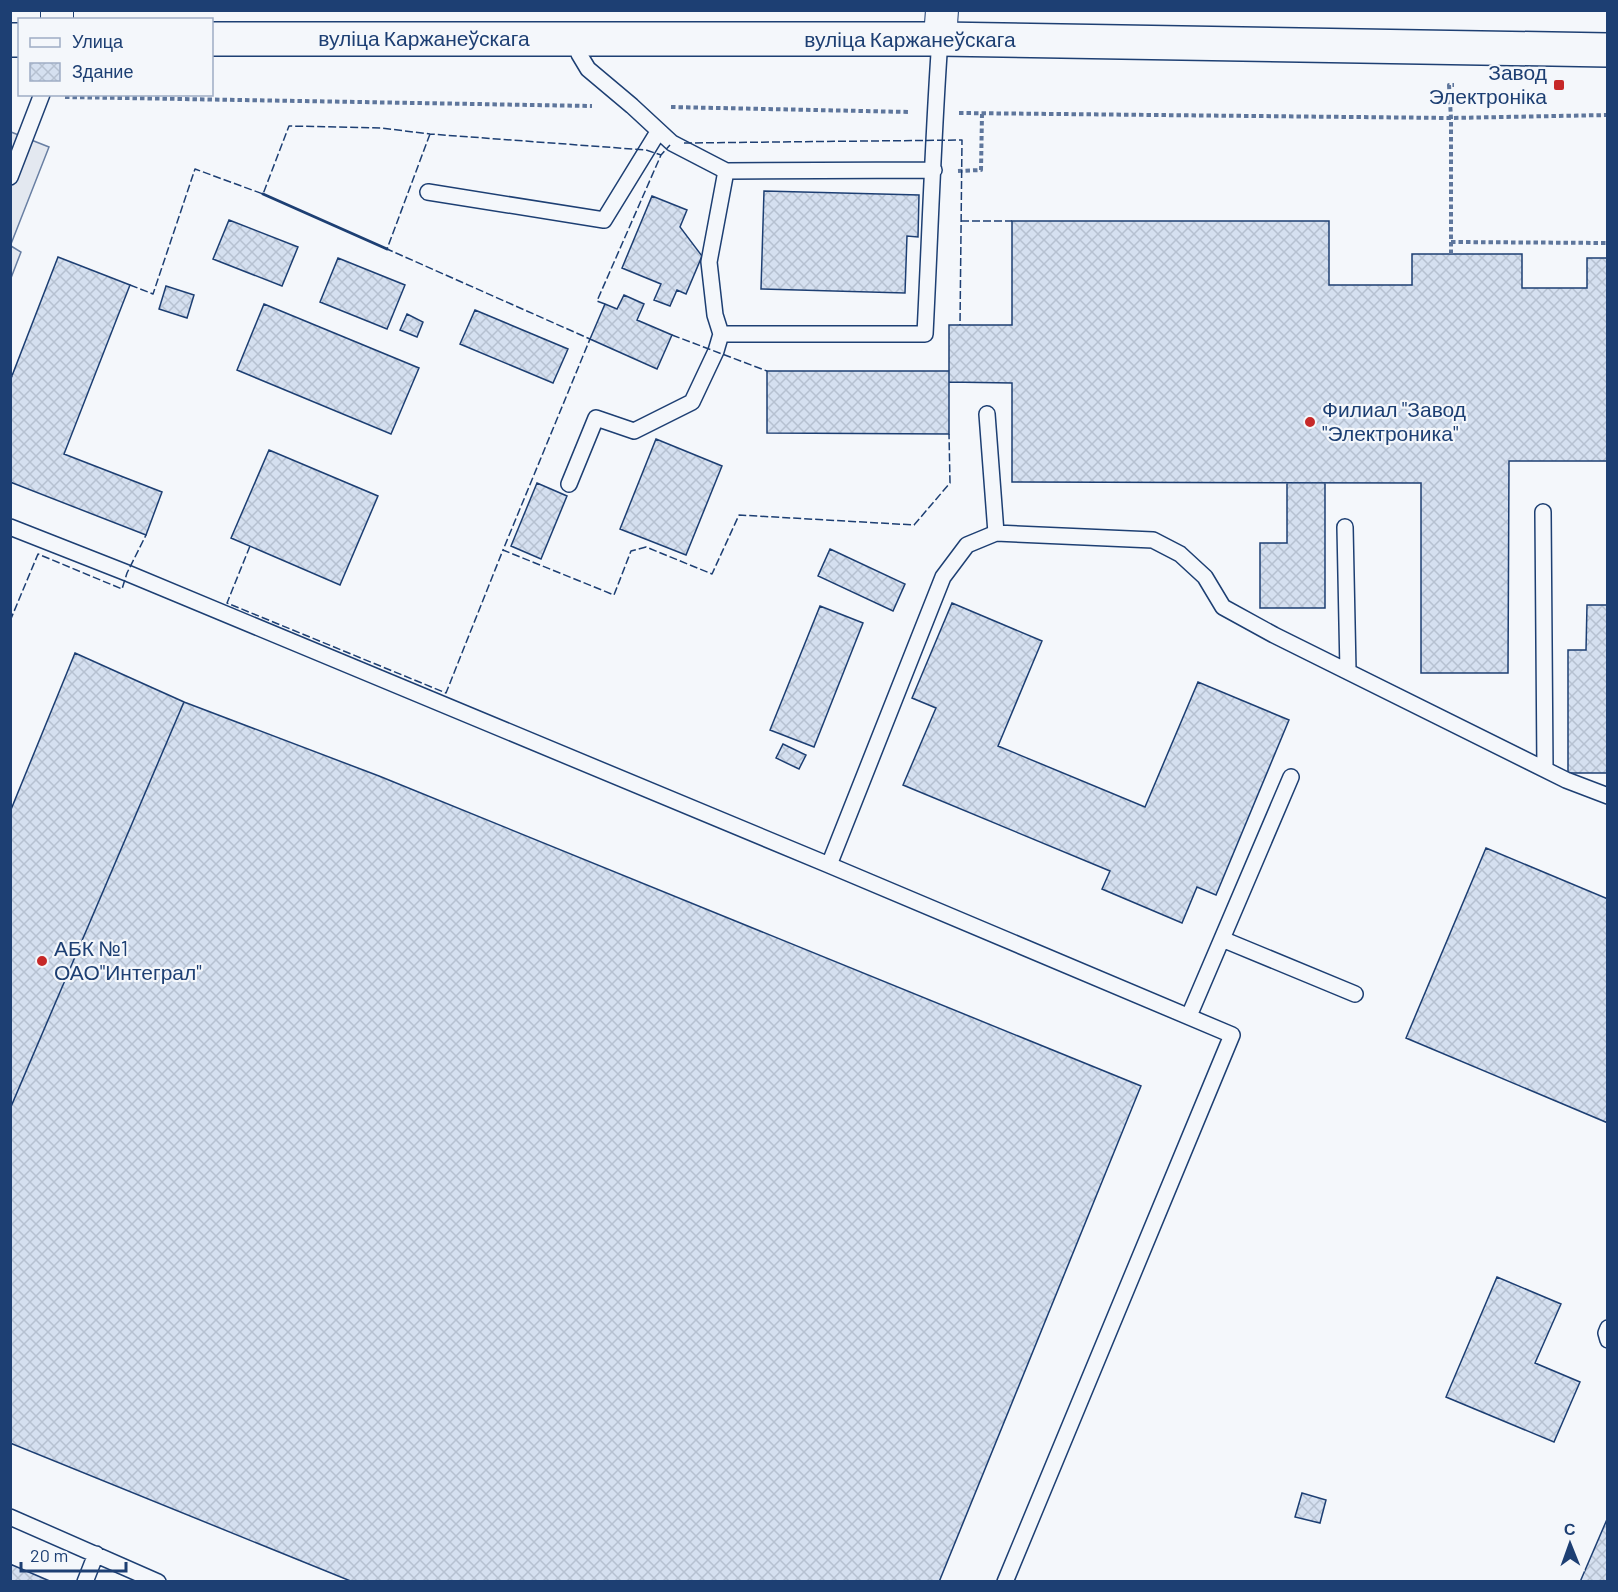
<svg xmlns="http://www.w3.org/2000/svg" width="1618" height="1592" font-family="Barlow,sans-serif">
	<defs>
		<pattern id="building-cross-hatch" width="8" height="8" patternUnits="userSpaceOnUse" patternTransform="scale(1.5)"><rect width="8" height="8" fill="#d5e0f0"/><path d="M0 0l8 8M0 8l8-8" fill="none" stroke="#b6c1d1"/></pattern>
	</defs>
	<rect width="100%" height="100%" fill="#f4f7fb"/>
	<path fill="#e3e8f0" stroke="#687fa3" stroke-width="1.5" d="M11 132 49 147 11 244Z
		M11 246 21 252 11 278Z"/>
	<path fill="url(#building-cross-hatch)" stroke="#1d3f73" stroke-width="1.5" d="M764 191 919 195 918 237 907 236 905 293 761 289Z
		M652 196 687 210 680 227 702 256 686 294 677 290 670 306 654 300 661 284 622 268Z
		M229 220 298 247 282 286 213 259Z
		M1012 221H1329V285H1412V254H1522V288H1587V258H1608V461H1509L1508 673H1421V483L1012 482V383L949 382V325H1012Z
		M58 257 130 285 64 454 162 492 146 535 10 482V381Z
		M338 258 405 285 387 329 320 302Z
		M166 286 194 295 187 318 159 309Z
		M624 295 644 304 637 320 672 335 657 369 590 339 605 304 617 309Z
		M264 304 419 368 391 434 237 370Z
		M475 310 568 349 553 383 460 344Z
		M407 314 423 322 417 337 400 330Z
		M767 371H949V434L767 433Z
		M656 439 722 466 686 555 620 529Z
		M269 450 378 496 340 585 231 538Z
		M537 483 567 496 541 559 511 546Z
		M1287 483H1325V608H1260V543H1287Z
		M830 549 905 584 893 611 818 576Z
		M952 603 1042 641 998 746 1145 807 1198 682 1289 720 1216 895 1197 887 1182 923 1102 889 1110 871 903 785 936 708 912 698Z
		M1587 605H1608V773H1568V650H1586Z
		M820 606 863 623 814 747 770 730Z
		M75 653 184 702 10 1109V812Z
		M184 702 379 776 1141 1086 939 1582H353L10 1443V1109Z
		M783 744 806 755 799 769 776 758Z
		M1486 848 1608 899V1123L1406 1038Z
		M1497 1277 1561 1304 1535 1363 1580 1382 1554 1442 1446 1397Z
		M1302 1493 1326 1500 1320 1523 1295 1517Z
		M1608 1517V1582H1580Z
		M10 1564 52 1582H10Z"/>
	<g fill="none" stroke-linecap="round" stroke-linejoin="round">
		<g stroke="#1d3f73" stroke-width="18">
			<path id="service" d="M580 39 579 54 588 69 632 106 672 143 726 171
				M934 170 726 171 709 262 715 315 721 334H925C930 236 933 137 940 39
				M10 177 42 94
				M428 192 604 220 658 132
				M987 414 996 533
				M569 484 596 418 634 431 692 402 716 351 721 334
				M1543 512 1545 769
				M10 527 127 573 829 865
				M1345 527 1348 671
				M1222 939 1355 994
				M1189 1016 1291 777
				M1608 1328 1606 1333 1608 1340
				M10 1517 158 1582
				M85 1582 96 1554
				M1005 1582 1232 1035 829 865 943 577 967 545 996 533 1153 540 1180 554 1205 577 1223 607 1274 635 1566 780 1608 796"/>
		</g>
		<g stroke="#1d3f73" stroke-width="34">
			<path id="minor" d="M57 10V20
				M940 39 942 10"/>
		</g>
		<g stroke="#1d3f73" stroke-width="36">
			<path id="secondary" d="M212 39H940L1608 50
				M10 40H20"/>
		</g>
		<path stroke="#5e769c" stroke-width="4" stroke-dasharray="4.5 3" stroke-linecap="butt" d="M65 97 592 106
			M671 107 910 112
			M959 113 1451 118 1608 115
			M958 171 981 170 982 114
			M1451 242 1608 243
			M1451 254V118L1449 85H1454
			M10 376 12 377"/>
		<use href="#service" stroke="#f4f7fb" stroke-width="15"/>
		<use href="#minor" stroke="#f4f7fb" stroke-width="32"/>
		<use href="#secondary" stroke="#f4f7fb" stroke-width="33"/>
		<path stroke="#1d3f73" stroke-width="1.5" stroke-dasharray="8 3" stroke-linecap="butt" d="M430 134 387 249 590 339 503 550 614 595 631 551 646 547 712 574 739 515 914 525 950 483 949 434
			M684 143 962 140 960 325
			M961 221H1012
			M130 285 153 294 195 169 263 194 289 126 381 128 430 134 646 150 661 155
			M605 304 597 301 661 155 670 145
			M672 335 767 371
			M250 546 227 603 446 693 503 550
			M10 621 38 554 122 589 127 573 146 535"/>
		<path stroke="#1d3f73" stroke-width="3" d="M263 194 387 249"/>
	</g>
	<g fill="#c62828" stroke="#f4f7fb" stroke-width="2">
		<rect x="1553" y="79" width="12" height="12" rx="3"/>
		<circle cx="1310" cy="422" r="6"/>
		<circle cx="42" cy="961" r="6"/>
	</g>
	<g text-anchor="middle" stroke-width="4.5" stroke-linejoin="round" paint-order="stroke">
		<g font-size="21" fill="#1d3f73" stroke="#f4f7fb">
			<text x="424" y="46">вуліца Каржанеўскага</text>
			<text x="910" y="47">вуліца Каржанеўскага</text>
		</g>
		<g font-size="21" fill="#1d3f73" stroke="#f4f7fb" text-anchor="start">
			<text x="1547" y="80" text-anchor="end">Завод<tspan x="1547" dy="24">Электроніка</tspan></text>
			<text x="1322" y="417">Филиал "Завод<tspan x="1322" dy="24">"Электроника"</tspan></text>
			<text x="54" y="956">АБК №1<tspan x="54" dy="24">ОАО"Интеграл"</tspan></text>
		</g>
	</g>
	<rect width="1618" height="1592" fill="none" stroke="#1d3f73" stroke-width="24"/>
	<rect x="18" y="18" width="195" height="78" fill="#f4f7fb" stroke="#9eadc5" stroke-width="1.5"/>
	<rect x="30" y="38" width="30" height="9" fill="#f4f7fb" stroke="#9eadc5" stroke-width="1.5"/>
	<text x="72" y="48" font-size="18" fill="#1d3f73">Улица</text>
	<rect x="30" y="63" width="30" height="18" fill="url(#building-cross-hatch)" stroke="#9eadc5" stroke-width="1.5"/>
	<text x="72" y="78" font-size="18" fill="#1d3f73">Здание</text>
	<g transform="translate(1570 1544) rotate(359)" stroke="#f4f7fb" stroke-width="4.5" paint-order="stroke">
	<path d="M0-4.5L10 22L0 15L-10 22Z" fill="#1d3f73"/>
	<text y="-9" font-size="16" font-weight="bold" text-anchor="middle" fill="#1d3f73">С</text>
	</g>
	<path d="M21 1562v9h105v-9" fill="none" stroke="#1d3f73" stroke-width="3"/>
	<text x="30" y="1562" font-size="18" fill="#1d3f73" stroke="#f4f7fb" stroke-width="4.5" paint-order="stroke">20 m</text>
</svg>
